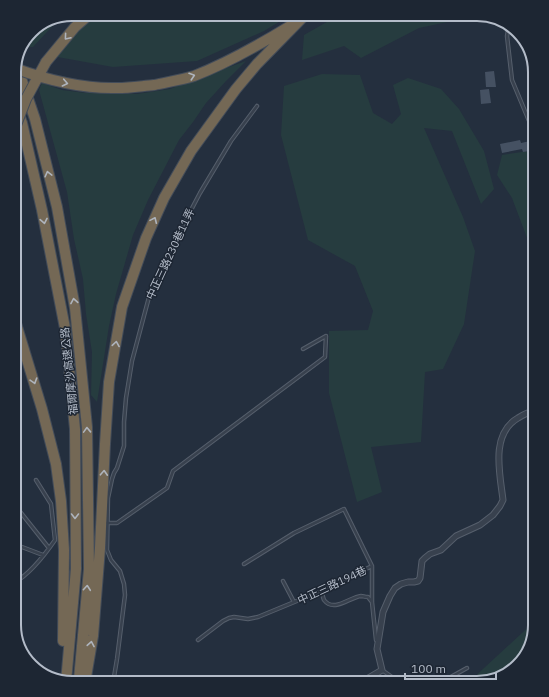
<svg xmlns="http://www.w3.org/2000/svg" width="549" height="697" font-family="'IBM Plex Sans','Noto Sans TC',sans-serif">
	<rect width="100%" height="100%" fill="#242f3e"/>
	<path fill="#263c3f" d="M94 14H292L264 31 197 61 113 67 52 56Z
		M341 14H481L485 15 466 18 419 28 361 58 344 46 302 60 304 35Z
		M59 19 33 47H25L33 28Z
		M246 61 226 81 206 103 193 122 179 140 148 200 133 235 116 294 109 326 97 402 91 395 92 352 86 314 83 279 74 239 67 192 39 90 42 83 62 90 86 93 137 94 170 89 190 81Z
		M322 74 360 75 373 113 392 124 401 114 393 85 408 78 441 89 459 109 484 151 494 189 481 204 452 131 424 128 463 217 475 251 464 324 443 369 425 372 421 442 371 447 382 492 357 502 329 393V331L368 330 373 311 355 266 308 240 281 135 284 86Z
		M535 150V259L512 198 497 175 502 155Z
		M535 621V626L527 654 509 673 478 683H472L470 681Z"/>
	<path fill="#455162" d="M494 71 496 87H486L485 72Z
		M489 89 491 103 481 104 480 90Z
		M520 140 521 143 535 140V150L523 152 522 149 502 153 500 144Z"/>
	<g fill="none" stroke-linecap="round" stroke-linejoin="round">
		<g stroke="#565f6c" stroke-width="4.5">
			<path id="service" d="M509 25 507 36 512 80 532 128 535 133
				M14 504 49 548
				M107 523H117L167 488 173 471 325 357 326 336 303 349
				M14 544 43 555
				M244 564 294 533 344 509 372 566V602L376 640
				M283 581 294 602
				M14 583C31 573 44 556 55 540L51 504 36 480
				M321 591C322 593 323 597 324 600 334 613 350 597 361 596 363 596 365 597 368 597L372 602
				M198 640 223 621 229 618 234 617 248 619 258 617 321 591 372 566
				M382 670 392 677 397 683
				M113 683 117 659 125 595 124 584 120 571 111 560 107 550 108 498 112 479 114 473 117 468 124 446V422L126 398 132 361 149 297 169 252 200 193 231 141 257 106
				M440 683 467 668"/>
		</g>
		<g stroke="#565f6c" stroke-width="7">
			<path id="minor" d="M360 683 382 670 377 649 383 612 390 596 395 588 401 584 408 582H414L418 581 420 578 422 561 425 558 430 554 441 550 456 536 480 525 493 515 500 506 503 500C500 474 490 434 518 418 524 414 529 412 535 411"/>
		</g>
		<g stroke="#434c59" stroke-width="12">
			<path id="motorway" d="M46 62 75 27 90 14
				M16 63 35 119 57 207 75 308 87 427 89 569 79 679
				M154 85C167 82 181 80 194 76 228 63 259 45 290 26
				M14 101 22 123 42 210 65 328 75 429 76 569 66 682
				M14 317 42 409 56 464 61 501 64 550 63 641
				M85 683 93 636 100 548 105 444 109 382 122 307 146 238 164 198 191 151 236 89 257 64 304 16"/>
		</g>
		<use href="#service" stroke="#38414e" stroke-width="2.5"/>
		<use href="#minor" stroke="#38414e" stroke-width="5"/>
		<use href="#motorway" stroke="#746855" stroke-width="10"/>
		<g stroke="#434c59" stroke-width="12" stroke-linecap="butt">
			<path id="motorway-bridge" d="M14 68C47 80 82 89 117 88 130 88 142 86 154 85
				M14 130 26 99 46 62"/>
		</g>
		<use href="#motorway-bridge" stroke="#746855" stroke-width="10"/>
	</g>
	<defs><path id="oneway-chevron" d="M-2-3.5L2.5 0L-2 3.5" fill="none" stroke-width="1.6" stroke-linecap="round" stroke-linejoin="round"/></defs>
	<g stroke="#aeb4bd">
		<use href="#oneway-chevron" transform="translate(67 37) rotate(130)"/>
		<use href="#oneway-chevron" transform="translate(192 76) rotate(-18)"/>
		<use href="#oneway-chevron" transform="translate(65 83) rotate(12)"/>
		<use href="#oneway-chevron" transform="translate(48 174) rotate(-104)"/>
		<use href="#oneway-chevron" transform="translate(154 220) rotate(-66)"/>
		<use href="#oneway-chevron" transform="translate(44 221) rotate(79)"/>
		<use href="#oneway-chevron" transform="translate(74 301) rotate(-100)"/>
		<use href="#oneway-chevron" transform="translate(116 344) rotate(-81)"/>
		<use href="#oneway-chevron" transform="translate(34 381) rotate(73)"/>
		<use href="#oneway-chevron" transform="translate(87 430) rotate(-92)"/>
		<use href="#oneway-chevron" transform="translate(104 473) rotate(-87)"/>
		<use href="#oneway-chevron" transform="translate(75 516) rotate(90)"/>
		<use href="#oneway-chevron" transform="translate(87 588) rotate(-85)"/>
		<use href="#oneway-chevron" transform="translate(91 644) rotate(-80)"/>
	</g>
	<g text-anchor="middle" stroke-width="3" stroke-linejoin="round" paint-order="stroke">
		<g font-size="11" fill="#b4bcc9" stroke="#1d2633">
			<text transform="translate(170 254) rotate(-65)" y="4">中正三路230巷11弄</text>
			<text transform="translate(69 371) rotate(-96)" y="4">福爾摩沙高速公路</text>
			<text transform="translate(332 585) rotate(-25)" y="4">中正三路194巷</text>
		</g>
	</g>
	<path d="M0 0H549V697H0ZM72 21H477A51 51 0 0 1 528 72V625A51 51 0 0 1 477 676H72A51 51 0 0 1 21 625V72A51 51 0 0 1 72 21Z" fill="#1d2633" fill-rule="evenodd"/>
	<path fill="none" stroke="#b4bcc9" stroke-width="2" d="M72 21H477A51 51 0 0 1 528 72V625A51 51 0 0 1 477 676H72A51 51 0 0 1 21 625V72A51 51 0 0 1 72 21Z"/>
	<path d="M405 673v6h91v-6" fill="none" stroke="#b4bcc9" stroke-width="2"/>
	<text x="411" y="673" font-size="12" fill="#b4bcc9" stroke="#1d2633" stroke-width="3" paint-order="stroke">100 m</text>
</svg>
